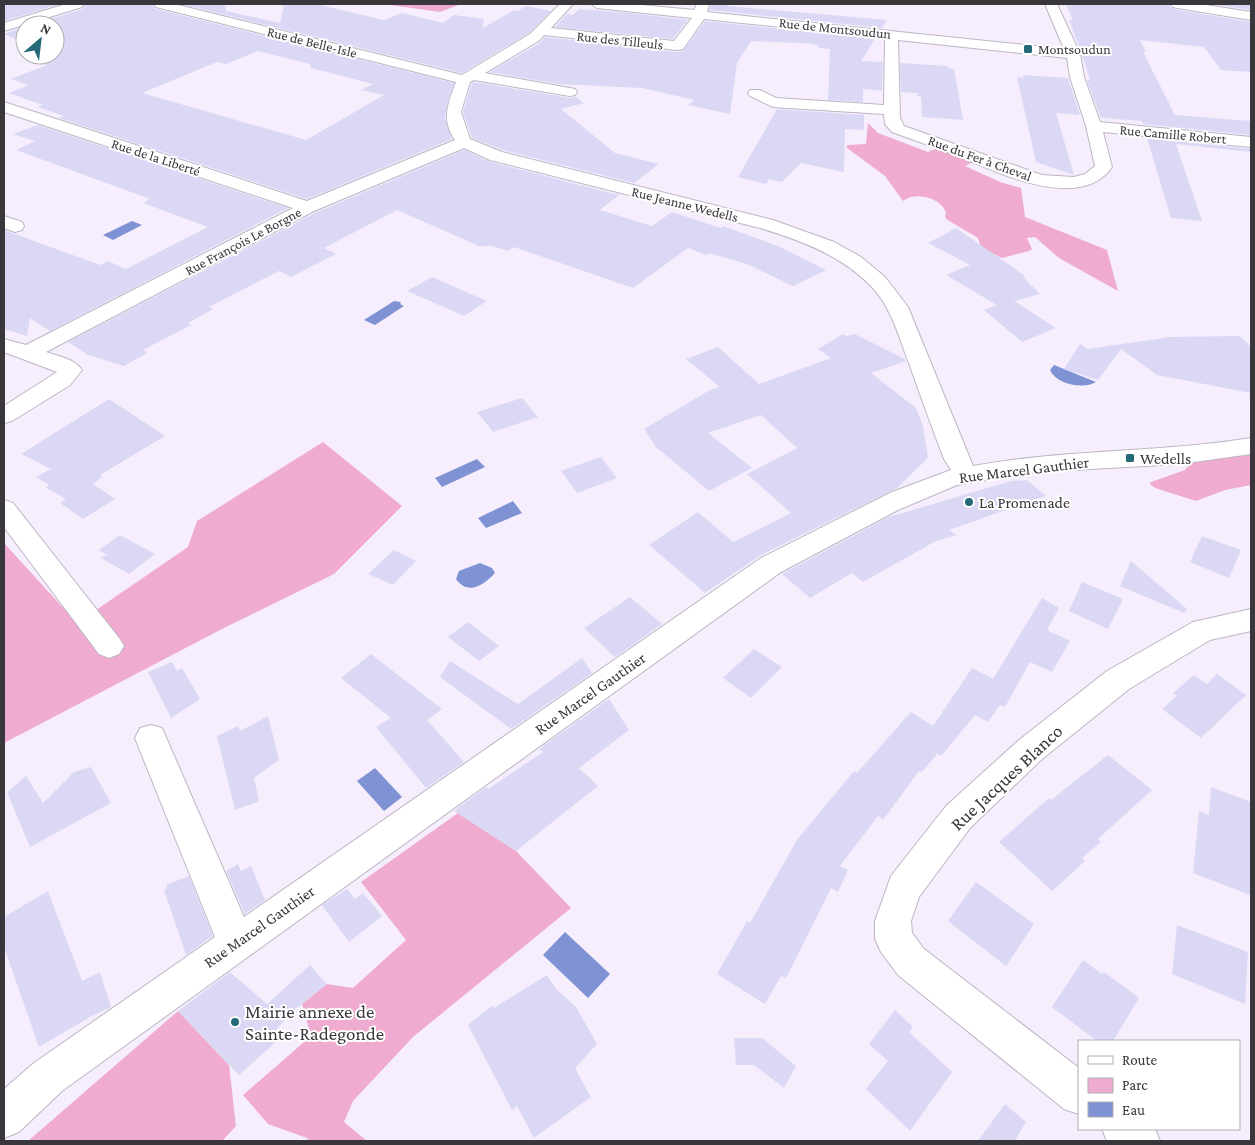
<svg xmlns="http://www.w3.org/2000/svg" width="1255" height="1145" font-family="'Crimson Pro',serif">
	<rect width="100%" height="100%" fill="#f6eefd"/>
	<path fill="#efacd0" d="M383 4H461L440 12Z
		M868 123 878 133 928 152 939 147 975 161 965 166 1000 182 1021 188 1025 217 1107 250 1118 291 1059 258 1035 237 1027 238 1032 249 1029 251 1002 258 977 246 980 244 978 238 946 219 945 216 946 212C944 210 944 208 942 206 933 195 912 193 903 201L885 176 847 148V145L866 144Z
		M323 442 402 506 334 574 220 630 4 743V543L77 623 188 547 197 521Z
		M1251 454V485L1225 490 1196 501 1155 488 1150 484 1151 482 1185 470 1191 463Z
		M458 813 516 851 571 908 413 1037 353 1101 344 1122 367 1141H310L307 1138 268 1124 243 1095 311 1036 302 1004 327 984 353 988 406 940 361 882Z
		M178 1011 229 1065 236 1126 222 1141H28Z"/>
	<path fill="#7f92d4" d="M132 221 142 225 113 240 103 235Z
		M394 301 401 302 400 304 404 306 375 325 364 320Z
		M1054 365 1096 382C1083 390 1056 384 1050 370Z
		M477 459 485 467 442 487 435 478Z
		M513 501 522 513 486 528 478 518Z
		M480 563 492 568 495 573C484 585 468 596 456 579L459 571Z
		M375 768 402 797 384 811 357 781Z
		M565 932 610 974 588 998 543 955Z"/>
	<path fill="#dbd8f6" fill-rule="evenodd" d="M4 4H60L4 21Z
		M86 4H152L156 9 454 83 447 104 445 118 452 139 307 199 59 118 64 116 38 107 43 105 9 93 29 85 11 79 47 65 30 60 44 55H55V25H30L83 9ZM258 51 310 64 311 68 373 84 361 90 384 95 306 140 142 93 217 62 226 64Z
		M181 4H225L226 11 280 23 284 4H316L384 20 402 13 443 23 454 15 484 19 483 28 514 10 518 11 525 6 551 11 529 33 462 73Z
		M711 4H728L727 6 887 20 882 28 709 10Z
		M1066 4H1169L1171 8 1177 10 1251 22V72L1221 70 1204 47 1140 40 1146 52H1143L1175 115 1251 121V135L1143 124 1142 121 1104 118 1100 116 1087 80H1090L1082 54 1069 20H1073Z
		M1210 4H1251V10Z
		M579 9 630 13 688 20 673 39 555 27 567 14 573 15Z
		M705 21 875 39 861 61 883 62 882 91 863 89V102L828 100 830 49 818 48 819 45 802 43 751 41 737 63 730 114 688 105 694 100 642 88 559 84 490 72 541 42 545 37 678 52 683 51Z
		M25 26V46L16 44 22 42 4 34Z
		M900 63 947 66 948 68 954 69 963 120 922 117 921 97 917 96V93L901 92Z
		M1023 75 1068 78 1080 115 1056 113 1074 175 1036 162 1017 77 1024 78Z
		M474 82 570 98 576 97 584 103 561 109 615 153 659 164 634 183 503 150 472 138 463 112 472 83Z
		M777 109 864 115V130L845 129 844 172 801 163 782 182 769 179 766 184 738 177Z
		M38 125 288 208 50 331 30 318 27 336 4 329V230L100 265 108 261 126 269 208 227 143 203 150 199 16 150 35 141 13 134Z
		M1147 138 1251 149V152L1176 144 1202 221 1171 218Z
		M464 150 490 162 619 195 600 210 652 226 672 212 721 228 723 226 778 246 826 270 793 286 747 264 709 253 706 255 688 248 633 288 514 247 508 251 492 246H479L397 210 324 248 336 254 291 277 279 271 209 307 213 309 188 323 191 325 143 350 147 353 124 366 88 355 68 342 315 213Z
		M956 228 1024 275 1023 277 1040 294 1014 301 1056 328 1022 342 984 310 997 305 946 275 970 265 928 243Z
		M432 277 487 301 464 316 407 291Z
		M843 334 846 336 855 334 905 359 906 361 871 373 916 408 923 426 928 458 897 488 761 555 705 593 649 545 698 512 733 542 791 513 747 474 797 448 761 415 708 433 752 468 709 491 656 447 644 429 710 390 720 387 686 359 718 347 759 384 831 358 818 349Z
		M1240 336 1251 347V393L1157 375 1121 349 1098 380 1064 369 1080 344 1087 349 1171 337Z
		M522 398 538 417 493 432 477 412Z
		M109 399 165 436 100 475 102 477 93 484 115 499 83 519 60 503 66 499 46 488 49 485 36 477 51 469 21 454Z
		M601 457 617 478 577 493 561 471Z
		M1027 480 1046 496 949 530 956 535 934 542 863 582 852 573 810 598 782 574 889 517 1011 481Z
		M120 535 155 554 129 574 101 558 107 555 99 550Z
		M1202 536 1241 550 1229 578 1190 562Z
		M394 550 416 561 393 585 368 574Z
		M1131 561 1187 609 1184 613 1120 586Z
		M1082 582 1123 599 1108 629 1069 611Z
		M630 597 662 624 615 657 584 628Z
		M1042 598 1059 608 1047 630 1070 641 1052 672 1030 662 1005 707 1000 705 988 722 975 715 941 756 937 754 922 772 919 771 883 820 878 816 840 866 848 870 838 892 831 888 786 978 781 976 765 1004 717 974 747 921 750 923 797 840 854 771 857 773 911 712 933 726 972 668 993 679Z
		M468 622 499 646 479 661 448 637Z
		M754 649 782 667 751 698 723 678Z
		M371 654 442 709 427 720 464 762 426 788 376 727 391 718 341 678Z
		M582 658 592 673 511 729 440 677 450 661 518 704Z
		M172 662 177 671 182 668 200 699 171 718 148 672Z
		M1217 674 1246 695 1201 738 1162 709 1177 696 1173 693 1194 675 1207 684Z
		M609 699 629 730 579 768 598 786 516 851 454 811 486 787 488 789 543 752 539 749Z
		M268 716 279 760 254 778 259 801 235 810 217 736 238 726 240 731Z
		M1108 755 1152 790 1098 839 1101 842 1082 858 1085 861 1052 891 999 842 1049 798 1051 800Z
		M91 767 111 803 30 847 7 792 26 776 43 803 74 772Z
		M1211 787 1251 802 1250 895 1193 873 1199 811 1209 815Z
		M238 864 241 871 251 866 265 900 245 914 226 871Z
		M189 876 213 936 186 955 164 890 167 888 166 885Z
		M976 882 1034 924 1006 966 948 921Z
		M347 889 355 899 363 893 382 916 349 942 322 905Z
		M48 891 82 981 100 972 111 1007 90 1017 39 1047 4 947V917Z
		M1177 925 1248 952 1245 1004 1172 974Z
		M1083 960 1102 974 1104 972 1139 998 1113 1041H1097L1052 1007Z
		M310 965 327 984 293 1011 273 1033 278 1040 239 1075 178 1011 230 972 267 1004Z
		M547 975 556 989 576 1007 597 1044 575 1068 591 1097 534 1138 517 1106 512 1110 468 1025 493 1005 494 1008Z
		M895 1010 913 1027 909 1032 952 1072 910 1131 866 1089 888 1061 869 1044Z
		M734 1038H762L796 1066 784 1088 754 1065H736Z
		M1005 1104 1026 1122 1015 1141H978Z"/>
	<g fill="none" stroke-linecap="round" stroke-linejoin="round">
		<g stroke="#bdb5c4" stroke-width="2">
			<path id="minor" d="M66 4H84L82 7 4 31V23Z
				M154 4H174L462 75 530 34 560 4H573L551 28 674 41 692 18 597 8 591 4H631L694 10 697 4H709L707 12 1064 49 1045 4H1057L1080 54 1084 77 1100 122 1251 137V147L1103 132 1112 167C1081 213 996 172 958 156 936 148 914 140 892 132L885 124 884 114 773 107 750 96 748 93 750 90H760L776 98 884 105 885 38 704 19 683 49 678 50 544 35 540 40 485 73 570 88 575 89 577 92 575 95 570 96 474 80 470 82 461 112 470 139 502 152 773 220 834 242 861 257 885 277 908 307 973 466C1065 449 1159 453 1251 438V454L1180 464 1037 472 1001 477 957 485 898 510 781 572 62 1091 19 1132 4 1138V1089L34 1063 215 937 135 738 140 728 151 725 162 728 244 917 761 558 892 492 951 470 944 459C932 428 921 397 910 366 899 338 892 307 870 285 840 255 800 240 760 228L490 160 464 148 314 211 46 352C58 356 75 359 82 370L70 385 12 421 4 423V406L57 372 4 352V339L26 345 293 208 4 112V102L307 201 455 140C441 120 448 103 456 82L156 7ZM898 40 1067 58 1070 77 1086 126 1095 166 1085 174 1074 177 1042 175 904 126 900 118Z
				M1171 4H1199L1251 12V20L1177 8 1173 7Z
				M4 216 22 222 24 226 22 230 15 232 4 228Z
				M4 500 13 503 119 638 124 646 119 654 109 658 99 654 4 527Z
				M1251 609V631L1210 640 1129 689 1041 760 970 828 919 897 911 921 912 933 924 949 1079 1068V1114L1064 1109 898 975 881 952 875 939V921L891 876 946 806 1019 740 1107 671 1193 622Z
				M1102 1129H1155L1160 1141H1107Z"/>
		</g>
		<use href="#minor" fill="#fff" fill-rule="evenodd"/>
	</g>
	<g fill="#236978" stroke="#fff" stroke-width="2">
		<rect x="1023" y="44" width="10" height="10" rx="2.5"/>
		<rect x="1125" y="453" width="10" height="10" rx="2.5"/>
		<circle cx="969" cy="502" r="5"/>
		<circle cx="235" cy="1022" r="5"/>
	</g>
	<g text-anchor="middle" stroke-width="4" stroke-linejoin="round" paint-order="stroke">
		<g font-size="14" fill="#39363c" stroke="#fff">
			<text transform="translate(835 28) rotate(6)" y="5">Rue de Montsoudun</text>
			<text transform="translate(620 40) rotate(6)" y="5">Rue des Tilleuls</text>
			<text transform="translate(312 42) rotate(14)" y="5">Rue de Belle-Isle</text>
			<text transform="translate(1173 134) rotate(5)" y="5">Rue Camille Robert</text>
			<text transform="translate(156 157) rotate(18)" y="5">Rue de la Liberté</text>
			<text transform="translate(980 158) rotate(20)" y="5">Rue du Fer à Cheval</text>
			<text transform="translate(685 204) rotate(14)" y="5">Rue Jeanne Wedells</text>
			<text transform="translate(243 241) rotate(-28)" y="5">Rue François Le Borgne</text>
		</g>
		<g font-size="14" fill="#39363c" stroke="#fff" text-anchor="start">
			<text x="1038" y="54">Montsoudun</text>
		</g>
		<g font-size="16" fill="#39363c" stroke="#fff" text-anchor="start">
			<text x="1140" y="464">Wedells</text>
			<text x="979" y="508">La Promenade</text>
		</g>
		<g font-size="16" fill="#39363c" stroke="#fff">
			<text transform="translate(1024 469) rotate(-7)" y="6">Rue Marcel Gauthier</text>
			<text transform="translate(590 693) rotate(-35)" y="6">Rue Marcel Gauthier</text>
			<text transform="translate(259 926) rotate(-35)" y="6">Rue Marcel Gauthier</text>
		</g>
		<g font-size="19" fill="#39363c" stroke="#fff">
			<text transform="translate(1006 777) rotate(-43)" y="7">Rue Jacques Blanco</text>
		</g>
		<g font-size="19" fill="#39363c" stroke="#fff" text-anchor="start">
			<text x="245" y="1018">Mairie annexe de<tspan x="245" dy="22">Sainte-Radegonde</tspan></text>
		</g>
	</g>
	<rect width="1255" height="1145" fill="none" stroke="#39363c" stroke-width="10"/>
	<rect x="1078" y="1040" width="162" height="90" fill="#ffffff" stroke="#b0afb1"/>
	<rect x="1088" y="1056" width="25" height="8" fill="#ffffff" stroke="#b0afb1"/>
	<text x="1122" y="1065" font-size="15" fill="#39363c">Route</text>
	<rect x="1088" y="1078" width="25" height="15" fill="#efacd0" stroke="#b0afb1"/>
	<text x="1122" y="1090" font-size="15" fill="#39363c">Parc</text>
	<rect x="1088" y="1102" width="25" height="15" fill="#7f92d4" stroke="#b0afb1"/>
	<text x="1122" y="1115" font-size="15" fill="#39363c">Eau</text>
	<g transform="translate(40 40) rotate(28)"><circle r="24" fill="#ffffff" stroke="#b0afb1"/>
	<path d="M0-4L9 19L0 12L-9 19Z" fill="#236978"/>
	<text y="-8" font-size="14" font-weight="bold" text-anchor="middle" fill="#39363c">N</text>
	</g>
</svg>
